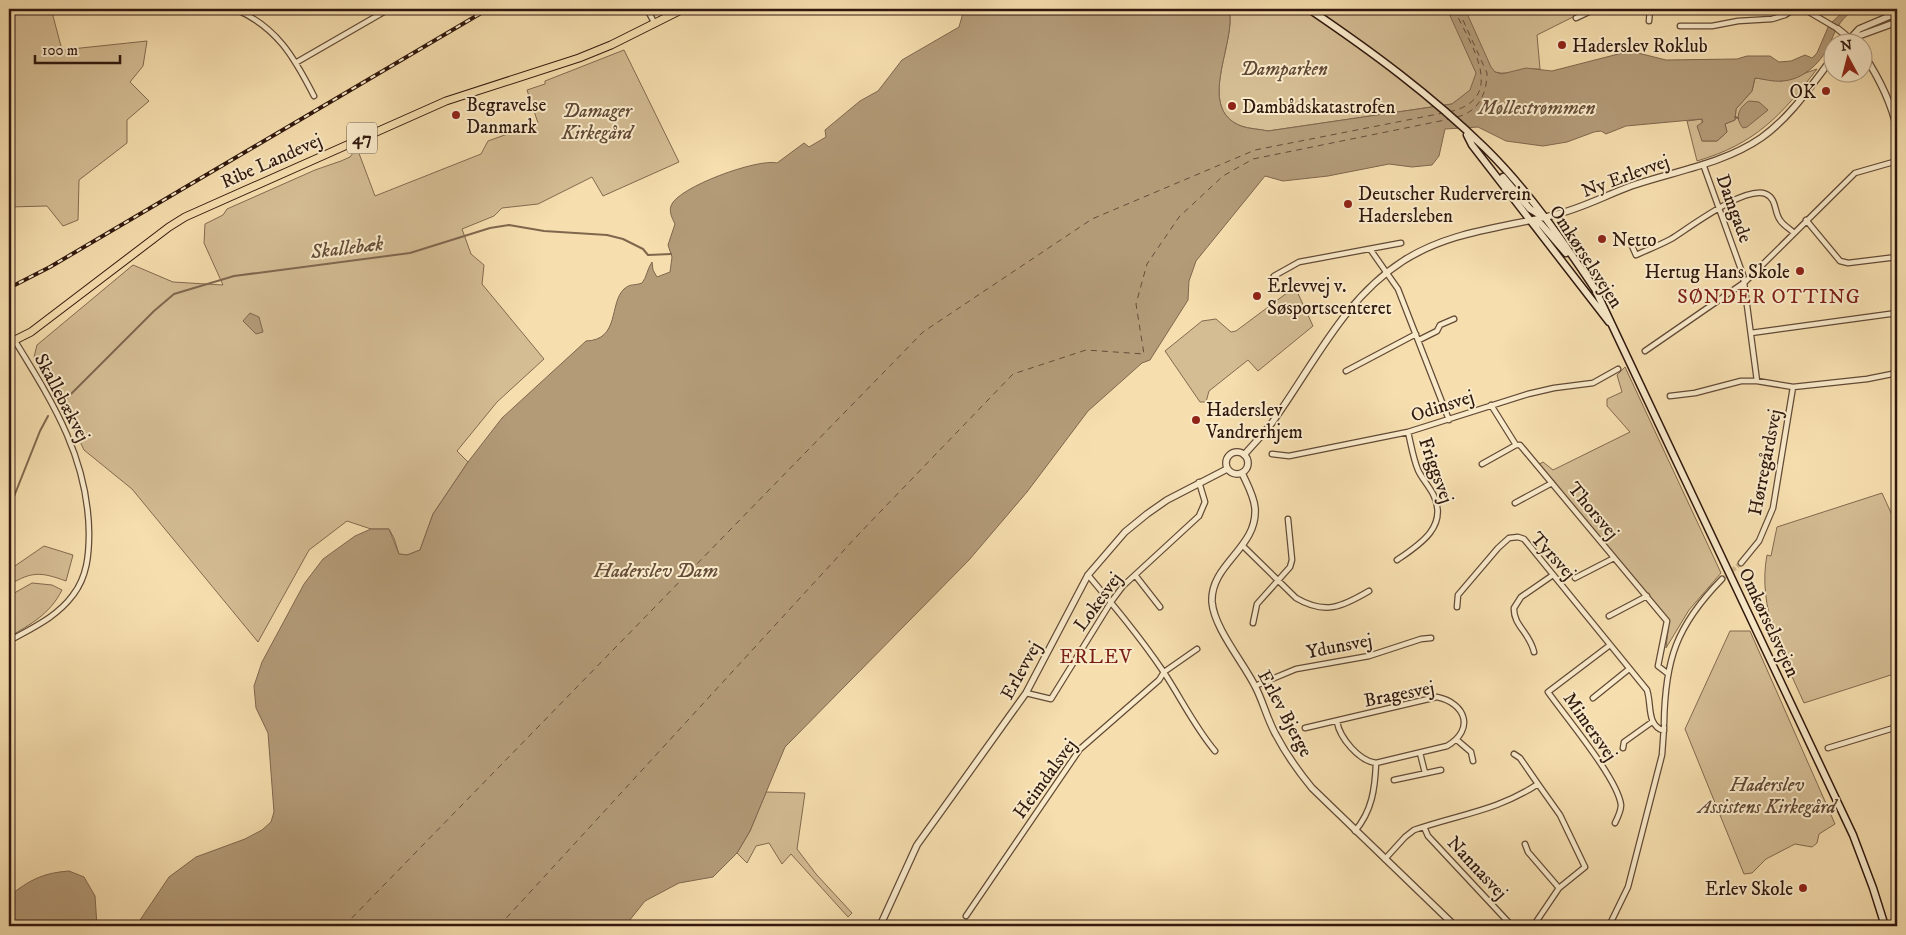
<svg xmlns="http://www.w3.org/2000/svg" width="1906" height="935" font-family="'IM FELL DW Pica',serif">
	<rect width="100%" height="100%" fill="#f6deae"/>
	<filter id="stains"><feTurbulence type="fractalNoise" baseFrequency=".004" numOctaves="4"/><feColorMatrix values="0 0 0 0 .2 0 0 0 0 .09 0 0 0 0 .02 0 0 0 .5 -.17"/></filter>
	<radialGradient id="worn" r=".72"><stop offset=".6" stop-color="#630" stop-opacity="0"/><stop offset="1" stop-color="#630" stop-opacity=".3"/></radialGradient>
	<path fill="#d4bc93" stroke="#826a50" d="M9 9H54L53 16 62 50 147 41 143 66 130 82 149 101 127 120V143L79 180 78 220 63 226 47 206 9 207Z
		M1229 9H1589L1537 35 1540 69C1525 68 1509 76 1495 72L1452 104 1268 131C1260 129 1249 129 1241 126 1195 108 1237 43 1229 9Z
		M624 50 679 162 603 196 592 177 538 204 502 208 494 216 462 229 471 254 484 265 482 284 544 359 497 402 457 451 468 462 433 514 420 550 407 555 399 554 394 538 389 529H371L347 521 309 550 258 642 132 489 84 450 55 389 34 357 37 345 133 265 173 282 223 285 204 243 205 224 223 215 227 209 315 170 341 161 350 157 357 148 375 196 481 154 488 141 538 123 527 90 545 84V81Z
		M1817 69C1781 116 1755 144 1697 161L1687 121 1702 119V141H1717L1727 132 1725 124 1735 120 1736 109 1752 91 1755 78 1782 81Z
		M1295 287 1313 326 1258 371 1248 360 1209 391 1206 402H1200L1165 351 1202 321 1216 319 1231 332 1236 331Z
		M1625 367 1721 573 1689 610 1666 648 1669 622 1538 465 1543 462 1553 470 1630 432 1607 406V399L1622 392 1617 375Z
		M1882 493 1897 526V673L1804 703C1783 656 1757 608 1767 555L1771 556 1777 527Z
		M44 546 73 555 66 581C41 572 32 571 9 585V570Z
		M32 583 52 585 62 590C50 614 31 624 9 637V596Z
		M1730 631H1750L1835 824 1819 834 1817 843 1812 847 1795 844 1766 859 1752 873 1744 874 1685 729Z
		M766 792 805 793 797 849 816 874 852 913 848 917 791 854 782 864 769 843 756 846 747 863 737 853 750 831Z"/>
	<path fill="#b39b78" stroke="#7f674e" d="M964 9H1229C1237 43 1195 108 1241 126 1249 129 1260 129 1268 131L1452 104 1470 90 1476 73 1447 9H1465L1491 67 1495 72 1502 74 1526 68 1552 71 1630 51 1666 60 1737 59 1747 56H1770L1779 62 1791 61 1805 55 1812 58 1817 53 1829 25 1846 9H1857C1843 15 1836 28 1831 41 1823 61 1804 80 1782 81 1773 82 1764 79 1755 78L1752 91 1736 109 1735 120 1725 124 1727 132 1717 141H1702L1697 126 1703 122 1702 119 1626 126 1606 134 1601 131 1594 132 1567 142 1543 146 1506 141 1478 127 1445 129 1439 156 1432 165 1412 167 1389 164 1328 176 1283 181 1265 176 1196 261 1189 281 1188 300 1150 360 1142 363 1088 411 1027 492 969 560 785 747 750 831 737 853 713 877 679 883 645 901 625 926H136L169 877 196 857 245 839 262 830 271 822 274 812 268 733 256 708 254 686 262 662 304 584 323 559 355 536 371 529H389L399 554 407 555 420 550 433 514 468 462 502 418 586 341C620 340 609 303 624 289 631 283 634 286 642 283 647 277 647 269 652 262L653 270 657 277 670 272 672 257 668 245 675 224C672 218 669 212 671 206 677 187 759 158 777 163L804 143 809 147 826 137 825 130 860 101 878 91 902 60 959 27Z
		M1749 101 1759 102 1768 110 1747 127 1743 128C1734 118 1739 107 1749 101Z
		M250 313 259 317 263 332 256 334 243 321Z
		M69 871 84 877 95 896 97 926H9V896C30 880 42 873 69 871Z"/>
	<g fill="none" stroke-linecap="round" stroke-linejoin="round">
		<path stroke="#7f674e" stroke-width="2" d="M1735 117 1738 118
			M64 401 154 311 174 294 234 276 410 253 490 228 509 225 544 231 607 235 623 239 643 249 648 255 671 254
			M9 509 40 431 48 416"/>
		<path stroke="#644c38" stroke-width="1" stroke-dasharray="6 5" stroke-linecap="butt" d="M1449 112C1509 98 1470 44 1454 9
			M1457 117C1478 112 1487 94 1487 73L1458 9
			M344 926 923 332 1092 219 1255 150 1443 113
			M499 926 856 537 1013 374 1086 350 1144 354 1136 304 1147 264 1179 217 1223 176 1253 159 1450 119"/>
		<path stroke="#ceb68e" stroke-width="4.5" stroke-dasharray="4.5 2" stroke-linecap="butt" d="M1722 579 1741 563"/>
		<g stroke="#624a36" stroke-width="7">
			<path id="minor" d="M235 9C277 27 294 57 314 96
				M647 9 655 24
				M1804 9 1838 29
				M59 11 72 9
				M1576 18 1595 9
				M1649 21 1650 9
				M1680 26H1712L1738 21 1772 19 1785 15 1794 9
				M297 62 389 9
				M1703 164 1743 275 1757 381
				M1806 220 1840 261 1848 263 1897 257
				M1632 246 1636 255C1647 250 1660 245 1671 239 1689 228 1745 185 1766 194 1777 199 1774 212 1780 220 1783 225 1790 229 1794 233
				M1370 249 1398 289 1449 420
				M1274 276 1299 262 1401 243
				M1751 333 1897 313
				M1419 340 1437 331 1440 325 1454 319
				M1645 351 1745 282 1855 173 1897 161
				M1346 371 1416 334
				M1670 396 1695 393 1741 381H1757L1793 387 1867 379 1897 373
				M1491 405 1516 445H1520L1667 621 1658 666 1667 673
				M1272 454 1289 456 1408 432 1528 394 1554 388 1593 383 1618 369
				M1482 464 1516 445
				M1515 503 1552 483
				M1243 546 1296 598C1325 615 1342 607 1369 591
				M1397 560C1419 545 1448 527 1434 496 1430 487 1422 479 1418 470 1413 458 1411 444 1408 432
				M1741 563 1759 541 1773 508 1793 387
				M1088 575C1114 606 1140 637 1163 671 1181 698 1194 726 1215 751
				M1135 575 1160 607
				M1575 578 1614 558
				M1457 607 1458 595 1498 548 1509 538 1518 537 1524 539 1647 690C1652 705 1646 725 1664 731
				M1609 616 1647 596
				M1253 623 1257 604 1290 567 1292 560 1288 519
				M9 641C32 628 57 617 73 595 87 577 89 555 89 533 88 458 53 403 15 341
				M1610 645 1548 692C1565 716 1618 779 1621 805 1621 811 1618 817 1615 823
				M1534 652C1530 633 1513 625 1514 608L1521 597 1553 575
				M1255 686 1296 669 1369 656 1421 639 1431 638
				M1026 693 1051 699 1111 602 1123 586 1199 516 1205 502 1199 482
				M1593 698 1629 669
				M1664 724C1665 660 1676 626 1722 579
				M1305 728 1437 697C1466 703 1475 730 1447 746L1376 763C1359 761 1340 738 1337 722
				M1457 740 1471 752 1473 761
				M1623 748 1624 742 1652 722
				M1828 748 1897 727
				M1420 753 1425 773
				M1514 754 1520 758 1538 784
				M1394 780 1441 770
				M1897 813V816
				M1424 827 1428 836 1512 926
				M1355 831C1372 811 1375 789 1376 763
				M1525 844 1528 852 1559 888
				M1385 859 1405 837 1414 830C1460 814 1497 811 1538 784L1560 815 1585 867 1559 888 1536 922 1531 926
				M966 916 1080 749 1159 680 1164 672 1197 649
				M1609 926 1628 887 1662 755 1664 727"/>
		</g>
		<g stroke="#624a36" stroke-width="8">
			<path id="tertiary" d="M1838 29 1854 42
				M1853 38 1897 22
				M1847 42 1859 29 1897 13
				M1864 55C1879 78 1891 101 1897 129
				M1226 463a11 11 0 1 1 22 0a11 11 0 1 1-22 0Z
				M1244 455C1255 442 1267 431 1276 417 1315 362 1345 298 1403 261 1448 232 1500 228 1550 216 1579 210 1604 196 1631 186 1675 171 1723 164 1761 138 1791 117 1812 84 1834 56
				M1242 473C1247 484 1254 496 1255 508 1258 548 1210 564 1212 602 1214 628 1243 662 1255 686 1263 701 1267 719 1276 735 1286 754 1298 771 1312 788L1455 926
				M880 926 917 845 1026 693 1088 575 1125 532 1147 514 1167 500 1227 469"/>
		</g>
		<g stroke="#30180e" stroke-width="9">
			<path id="secondary" d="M1309 9C1371 51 1431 95 1485 148 1528 190 1562 240 1595 289L1853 835 1873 888 1885 926
				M1467 135 1472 145 1609 322
				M1503 177 1530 209 1543 217
				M1533 221 1541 224 1566 253"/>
		</g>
		<g stroke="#30180e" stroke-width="9">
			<path id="primary" d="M9 343 31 332 169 227 185 217 446 101 579 58 611 45 683 9"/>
		</g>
		<use href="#minor" stroke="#f9eaca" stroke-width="4.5"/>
		<use href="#tertiary" stroke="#f9eaca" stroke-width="5.5"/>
		<use href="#secondary" stroke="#f9eaca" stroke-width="6"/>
		<use href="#primary" stroke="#f6deae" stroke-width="7"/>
		<g stroke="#30180e" stroke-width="4">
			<path id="rail" d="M9 288 50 267 488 9"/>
		</g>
		<use href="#rail" stroke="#f9eaca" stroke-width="2" stroke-dasharray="5.5" stroke-linecap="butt"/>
	</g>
	<g fill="#8f2418" stroke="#f9eaca" stroke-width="2">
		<circle cx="1562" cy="45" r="5"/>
		<circle cx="1826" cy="91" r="5"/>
		<circle cx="1232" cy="106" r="5"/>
		<circle cx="456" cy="115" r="5"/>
		<circle cx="1348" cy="204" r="5"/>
		<circle cx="1602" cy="239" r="5"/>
		<circle cx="1800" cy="271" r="5"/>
		<circle cx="1257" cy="296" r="5"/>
		<circle cx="1196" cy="420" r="5"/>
		<circle cx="1803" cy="888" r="5"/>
	</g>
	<g text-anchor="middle" stroke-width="4" stroke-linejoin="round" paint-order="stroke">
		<rect fill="#f9eaca" stroke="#6c5746" stroke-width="1" x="347" y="122.5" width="30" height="31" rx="4"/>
		<g font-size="18" font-weight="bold" fill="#30180e">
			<text x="362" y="144">47</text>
		</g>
		<g font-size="19" fill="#30180e" stroke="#f9eaca" text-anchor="start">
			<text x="1572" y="52">Haderslev Roklub</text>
			<text x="1816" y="98" text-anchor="end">OK</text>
			<text x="466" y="111">Begravelse<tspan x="466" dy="22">Danmark</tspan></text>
			<text x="1242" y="113">Dambådskatastrofen</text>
			<text x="1358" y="200">Deutscher Ruderverein<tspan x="1358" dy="22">Hadersleben</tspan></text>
			<text x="1612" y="246">Netto</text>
			<text x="1790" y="278" text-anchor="end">Hertug Hans Skole</text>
			<text x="1267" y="292">Erlevvej v.<tspan x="1267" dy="22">Søsportscenteret</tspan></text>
			<text x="1206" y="416">Haderslev<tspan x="1206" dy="22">Vandrerhjem</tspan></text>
			<text x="1793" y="895" text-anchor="end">Erlev Skole</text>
		</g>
		<g font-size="19" font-style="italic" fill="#614936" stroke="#f9eaca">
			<text x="1284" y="75">Damparken</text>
			<text x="597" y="117">Damager<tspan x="597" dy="22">Kirkegård</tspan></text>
			<text x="1767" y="791">Haderslev<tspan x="1767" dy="22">Assistens Kirkegård</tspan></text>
		</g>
		<g font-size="19" fill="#30180e" stroke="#f9eaca">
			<text transform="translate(271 160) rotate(-24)" y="7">Ribe Landevej</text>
			<text transform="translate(1625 175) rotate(-20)" y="7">Ny Erlevvej</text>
			<text transform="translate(1735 208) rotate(70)" y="7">Damgade</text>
			<text transform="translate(1587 256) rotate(57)" y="7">Omkørselsvejen</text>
			<text transform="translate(63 397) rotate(62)" y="7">Skallebækvej</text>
			<text transform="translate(1442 405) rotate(-18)" y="7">Odinsvej</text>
			<text transform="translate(1764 462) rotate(-79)" y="7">Hørregårdsvej</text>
			<text transform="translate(1437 470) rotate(70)" y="7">Friggsvej</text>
			<text transform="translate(1594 510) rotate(50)" y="7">Thorsvej</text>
			<text transform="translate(1554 555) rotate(48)" y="7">Tyrsvej</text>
			<text transform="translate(1097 601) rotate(-54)" y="7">Lokesvej</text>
			<text transform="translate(1770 622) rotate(65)" y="7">Omkørselsvejen</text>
			<text transform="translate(1339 645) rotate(-11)" y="7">Ydunsvej</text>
			<text transform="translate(1020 670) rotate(-61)" y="7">Erlevvej</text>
			<text transform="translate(1399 693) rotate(-11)" y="7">Bragesvej</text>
			<text transform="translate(1286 713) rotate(62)" y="7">Erlev Bjerge</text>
			<text transform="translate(1591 726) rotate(55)" y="7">Mimersvej</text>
			<text transform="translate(1044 778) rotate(-54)" y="7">Heimdalsvej</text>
			<text transform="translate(1478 867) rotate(47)" y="7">Nannasvej</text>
		</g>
		<g font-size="20" font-style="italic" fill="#644c38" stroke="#f9eaca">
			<text x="1537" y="114">Møllestrømmen</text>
			<text transform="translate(347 247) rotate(-7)" y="7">Skallebæk</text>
			<text x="656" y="577">Haderslev Dam</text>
		</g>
		<g font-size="20" letter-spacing="1" fill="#7a1f14" stroke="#f9eaca">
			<text x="1769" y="303">SØNDER OTTING</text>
			<text x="1096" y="663">ERLEV</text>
		</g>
	</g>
	<rect width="1906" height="935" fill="none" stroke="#f6deae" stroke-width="30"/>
	<rect x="10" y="10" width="1886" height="915" fill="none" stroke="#30180e" stroke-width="2.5"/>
	<rect x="15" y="15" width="1876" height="905" fill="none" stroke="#30180e"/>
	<g transform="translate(1848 58) rotate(353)"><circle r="24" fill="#f9eaca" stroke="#a9967f"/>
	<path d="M0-4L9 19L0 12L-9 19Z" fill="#8f2418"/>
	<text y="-8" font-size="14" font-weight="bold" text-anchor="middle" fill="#30180e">N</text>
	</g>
	<path d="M35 55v8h85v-8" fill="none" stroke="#30180e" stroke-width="2.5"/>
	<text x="42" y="55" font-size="15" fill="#30180e" stroke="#f9eaca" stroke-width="4" paint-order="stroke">100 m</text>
	<rect width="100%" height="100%" filter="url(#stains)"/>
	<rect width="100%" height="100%" fill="url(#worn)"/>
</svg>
